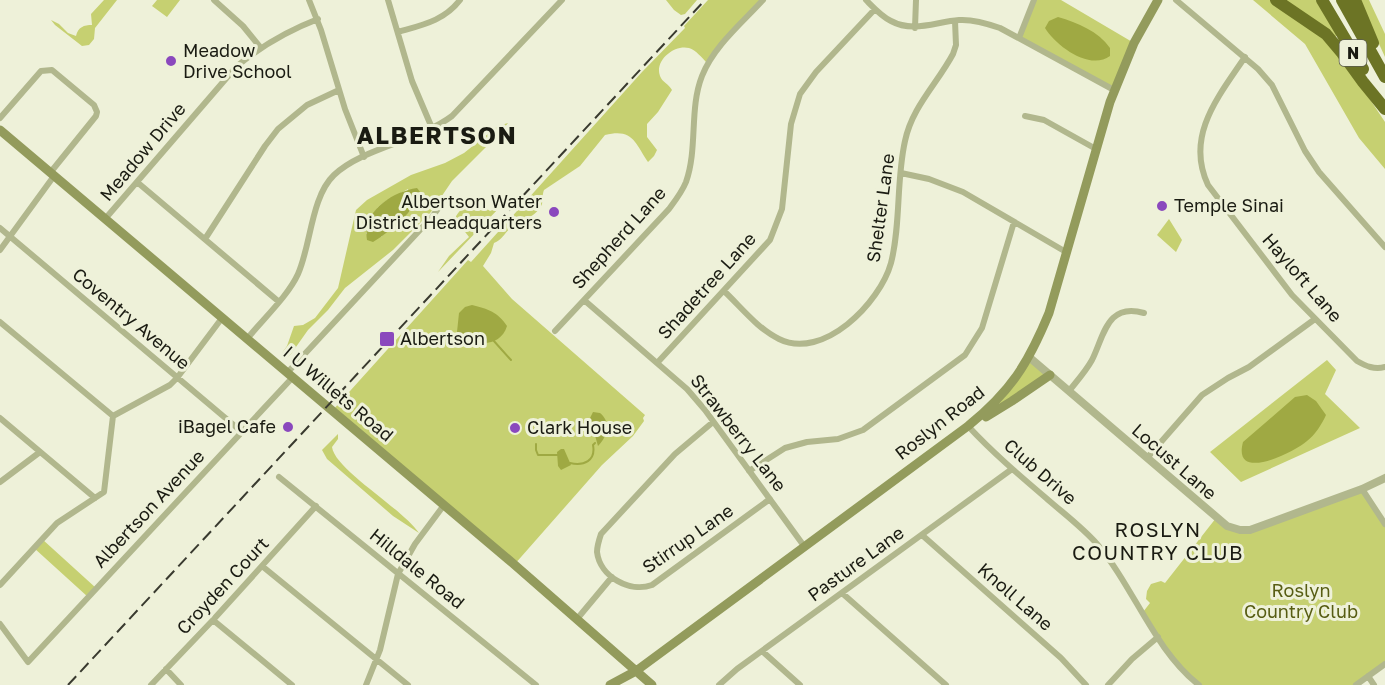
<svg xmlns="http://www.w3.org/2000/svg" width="1385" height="685" font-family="'Golos Text',sans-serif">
	<rect width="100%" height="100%" fill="#eef1d9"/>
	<path fill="#c6d071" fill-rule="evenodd" d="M104 0H117L95 28 94 39 89 45 82 46 55 25 51 20 59 24 68 33 76 36C78 27 84 25 92 25L91 14Z
		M157 0H180L167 17 152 6Z
		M666 0H697L685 14 681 15 674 10Z
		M708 0H763L707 63C702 58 696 50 689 48 675 44 654 60 660 76 662 82 669 84 672 90L658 112 647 124V137L657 150 654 156 648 162C635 143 633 128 605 135L580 166 544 190C542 195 543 200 542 204 537 217 521 220 511 227 505 233 502 240 494 243L491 253 483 266 512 299 645 415 643 418 644 421 633 436 602 465 514 565 332 411 468 260 471 262 642 72 685 28 684 26Z
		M1034 0H1061L1134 43 1114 90 1019 38Z
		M1253 0H1271L1333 44 1385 122V169L1359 138 1305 44Z
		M1283 0H1316L1337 35 1334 38Z
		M1359 0H1369L1385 34V57Z
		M508 123 500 133 452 181 431 212 393 250 345 288 328 310 308 330 291 354 288 357H283L282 353 287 346 294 326 303 325 315 318 338 288 356 210 367 200 411 175 445 163 464 153 498 126ZM408 189 410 211 381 237 366 234C375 202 381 204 408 189Z
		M474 204 481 205 490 211 500 207 438 272 449 256 469 237 455 219C458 210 465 206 474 204Z
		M1169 219 1182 240 1176 252 1157 235Z
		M1029 357 1050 375 1012 401 993 405Z
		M1327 360 1336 370 1325 394 1360 428 1241 482 1210 452Z
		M338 434V439L332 447C335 470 402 508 419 533L393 516 327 459 322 450Z
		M1362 489 1385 525V664L1356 685H1199L1182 670 1143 612 1150 603 1146 599 1147 591 1151 584 1161 581 1165 583 1216 518 1240 530Z
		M42 539 96 588 88 597 34 548Z"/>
	<path fill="#9fa943" d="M1058 17C1078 23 1098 31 1110 48V56C1090 71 1056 46 1045 28L1049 21Z
		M417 188 421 193C417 209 387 234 373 242L367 240C362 211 392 192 417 188Z
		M472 305C488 309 498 312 507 326 500 349 472 346 457 332L459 313 465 307Z
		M1307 395 1316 401 1326 415C1322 424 1315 435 1307 441 1293 453 1232 483 1243 442L1295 397Z
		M593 412 600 413C612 423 607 437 598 446L590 418Z
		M561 449H564L571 465 561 470 558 466 557 452Z"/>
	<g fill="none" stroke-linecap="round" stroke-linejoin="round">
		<path stroke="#9fa943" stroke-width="2" d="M493 340 511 360
			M536 444V450L538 455H558
			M570 463C584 466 596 461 593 445L595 443"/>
		<path stroke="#b1b78d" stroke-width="6" d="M214 0 243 26 260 47
			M309 0 321 30 345 109 364 157
			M388 0 412 81 432 128
			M866 0C873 7 881 16 891 21 913 33 935 22 959 20 973 19 986 23 1000 28L1114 90
			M1176 0 1258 69 1272 85 1305 151 1319 172 1385 247
			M915 28 916 0
			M398 32C422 25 444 21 460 0
			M1019 38 1034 0
			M1245 57C1218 97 1185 136 1208 185L1292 295 1357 361C1366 366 1374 370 1385 367
			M1025 116 1044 120 1096 149
			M0 118 41 71 52 70 94 105 97 112 96 116 50 173
			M901 173 929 179 963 192 1066 252
			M137 182 278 301
			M105 219 236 67C261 46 287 31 318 19
			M0 228 242 432
			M205 239 265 146 278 129 307 105 339 90
			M0 250 54 176
			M724 291C741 307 758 329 779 339 823 361 880 303 891 263 901 224 896 181 905 141 912 107 937 84 953 54L956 45 955 21
			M584 300 687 389 705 410 804 546
			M0 322 113 416
			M555 331 669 209C675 201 682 192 686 182 698 148 689 109 702 76 714 46 742 23 763 0
			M247 339C263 319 288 296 298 274 311 245 311 197 334 175 362 148 419 141 452 116L562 0
			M658 362 770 240 782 209 791 124 800 94 816 72 875 9
			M287 373 432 217 445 199
			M1069 391C1077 381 1086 371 1092 360 1104 336 1107 302 1144 313
			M113 416 170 385 177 378 222 318
			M0 418 95 498
			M713 422 675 454 601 534C599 540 597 546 597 552 600 577 630 593 652 585L770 499
			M968 426C992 452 1019 475 1046 498 1063 513 1082 527 1097 544 1134 587 1154 650 1199 685
			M1147 458 1202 395 1228 378 1249 367 1315 319
			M749 471 785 448 807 442 838 439 863 430 965 355 982 328 1014 222
			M279 477 536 685
			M0 482 40 452
			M1362 489 1385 524
			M922 535 1061 658 1086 685
			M262 566 408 685
			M0 585 57 523 104 492 113 416
			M842 593 946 685
			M577 619 612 577
			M213 620 292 685
			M0 624 28 662 293 377
			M762 651 800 685
			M166 669 181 685
			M1368 676 1374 685
			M151 685 213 620 316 506
			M366 685 380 650 398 574 415 544 444 505
			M719 685 737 669 1012 469
			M1108 685 1132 659 1158 637
			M1356 685 1385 664"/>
		<path stroke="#b1b78d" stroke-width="8" d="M1029 357 1227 526 1240 530H1250L1362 489 1385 478"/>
		<path stroke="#939b5c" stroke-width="9" d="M0 130 509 560 652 685
			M986 417 1012 401 1050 375
			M610 685 636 671 968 426C1011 391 1028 364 1049 313L1110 102 1134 43 1158 0"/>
		<path stroke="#6c7425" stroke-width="12" d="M1276 0 1326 34 1342 53 1363 82 1385 109
			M1322 0 1363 69
			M1342 0 1385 77
			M1355 0 1373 43"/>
		<path stroke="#393a2f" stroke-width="2" stroke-dasharray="12 6" stroke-linecap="butt" d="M68 685 705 0"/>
	</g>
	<g fill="#8a48bd" stroke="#eef1d9" stroke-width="2">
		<circle cx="171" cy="61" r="6"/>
		<circle cx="1162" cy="206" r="6"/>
		<circle cx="554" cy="212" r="6"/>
		<rect x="379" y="331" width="16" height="16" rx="3"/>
		<circle cx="288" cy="427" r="6"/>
		<circle cx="515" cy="428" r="6"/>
	</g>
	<g text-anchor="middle" stroke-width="6" stroke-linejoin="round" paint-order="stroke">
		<rect fill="#eef1d9" stroke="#5a5b4e" stroke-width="1.5" x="1339.5" y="40" width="27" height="26" rx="4.5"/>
		<g font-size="16" font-weight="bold" fill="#1a1b12">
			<text x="1353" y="59">N</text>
		</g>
		<g font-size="18" fill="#1a1b12" stroke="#eef1d9" text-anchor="start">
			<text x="183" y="57">Meadow<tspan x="183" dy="21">Drive School</tspan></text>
			<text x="542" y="208" text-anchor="end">Albertson Water<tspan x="542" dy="21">District Headquarters</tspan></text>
			<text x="1174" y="212">Temple Sinai</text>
			<text x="400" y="345">Albertson</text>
			<text x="276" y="433" text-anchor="end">iBagel Cafe</text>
			<text x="527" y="434">Clark House</text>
		</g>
		<g font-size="18" fill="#1a1b12" stroke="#eef1d9">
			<text transform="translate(143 152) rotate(-50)" y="6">Meadow Drive</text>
			<text transform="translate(881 208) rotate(-82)" y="6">Shelter Lane</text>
			<text transform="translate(619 238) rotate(-48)" y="6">Shepherd Lane</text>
			<text transform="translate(1302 278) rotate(49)" y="6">Hayloft Lane</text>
			<text transform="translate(707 286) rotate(-48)" y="6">Shadetree Lane</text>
			<text transform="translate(131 319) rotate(40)" y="6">Coventry Avenue</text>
			<text transform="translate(338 394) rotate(40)" y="6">I U Willets Road</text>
			<text transform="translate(940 423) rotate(-38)" y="6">Roslyn Road</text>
			<text transform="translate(738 433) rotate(52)" y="6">Strawberry Lane</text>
			<text transform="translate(1174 462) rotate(41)" y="6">Locust Lane</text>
			<text transform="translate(1040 472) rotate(41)" y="6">Club Drive</text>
			<text transform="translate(149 509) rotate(-47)" y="6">Albertson Avenue</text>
			<text transform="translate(688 539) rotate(-35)" y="6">Stirrup Lane</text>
			<text transform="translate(856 564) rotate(-36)" y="6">Pasture Lane</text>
			<text transform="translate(417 569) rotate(39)" y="6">Hilldale Road</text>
			<text transform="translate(223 586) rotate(-47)" y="6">Croyden Court</text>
			<text transform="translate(1015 597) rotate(41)" y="6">Knoll Lane</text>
		</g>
		<g font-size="18" fill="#575d13" stroke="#eef1d9">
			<text x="1301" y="597">Roslyn<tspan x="1301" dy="21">Country Club</tspan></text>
		</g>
		<g font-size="20" letter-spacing="1.5" fill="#1a1b12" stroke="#eef1d9">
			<text x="1158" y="537">ROSLYN<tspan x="1158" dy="23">COUNTRY CLUB</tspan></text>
		</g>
		<g font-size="24" font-weight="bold" letter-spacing="1.5" fill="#1a1b12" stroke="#eef1d9">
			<text x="437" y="144">ALBERTSON</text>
		</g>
	</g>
</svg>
